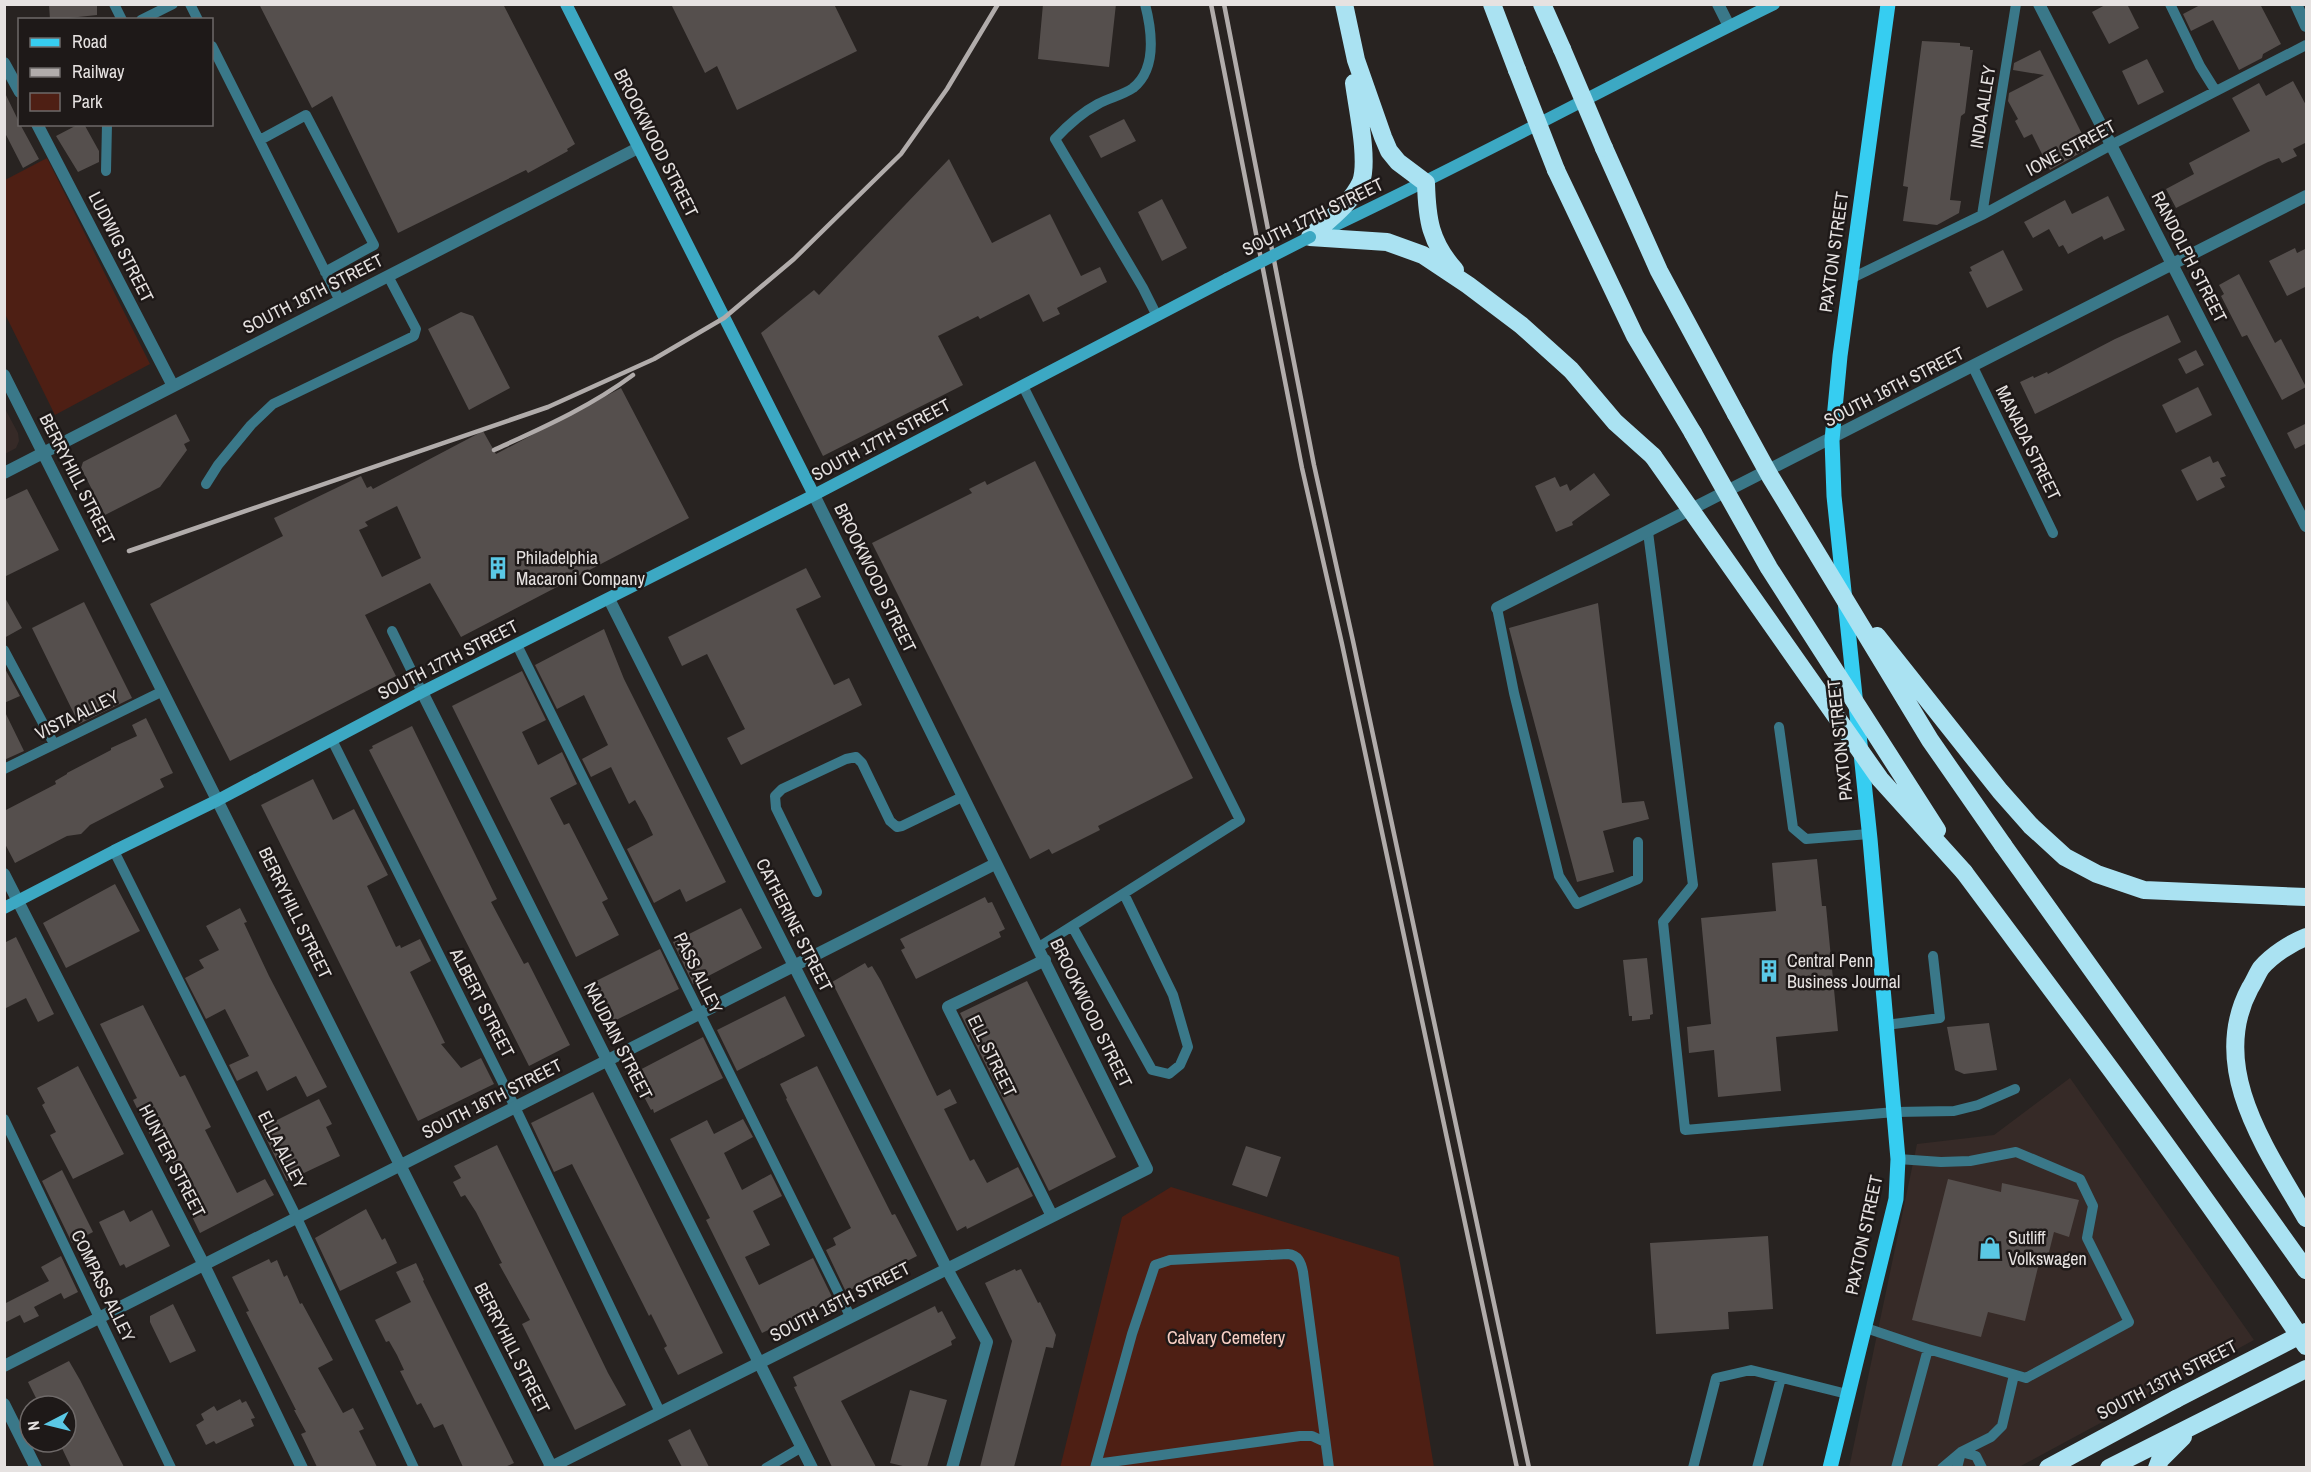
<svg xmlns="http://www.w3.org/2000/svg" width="2311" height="1472" font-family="'Archivo Narrow',sans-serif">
	<rect width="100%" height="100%" fill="#282321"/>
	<path fill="#362a27" d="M4 407 18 433 19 441 16 448 5 454Z
		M2070 1078 2254 1340 2019 1467 1849 1468 1917 1144 1994 1135Z"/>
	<path fill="#4e1f14" d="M47 158 150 364 55 415 5 314V180Z
		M1171 1187 1399 1257 1434 1467 1060 1468 1122 1217Z"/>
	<path fill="#554f4d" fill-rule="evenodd" d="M49 4H97V15L50 20Z
		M259 4H503L575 144 567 149 568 151 528 173 526 170 398 233 332 96 312 108Z
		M671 4H834L857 51 737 110 717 66 705 73Z
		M1043 4H1116L1109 67 1038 59Z
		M2107 4H2127L2139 28 2109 44 2092 12Z
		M2202 4H2260L2281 44 2263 54 2262 58 2239 70 2213 20 2191 31 2183 14Z
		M1922 41 1960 43V46L1970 47V50H1973L1965 113 1961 116 1950 200 1961 201 1959 213 1937 225 1903 221 1908 187 1903 186Z
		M2040 50 2089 148 2050 170 2032 134 2024 138 2015 121 2018 119 2008 101 2009 93 2044 75 2013 70 2014 63Z
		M2147 59 2164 92 2138 105 2122 71Z
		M2293 81 2307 107V142L2293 149 2297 156 2282 163 2279 158 2268 162 2176 208 2166 189 2194 174 2189 163 2250 131 2232 98 2259 83 2266 96Z
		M4 91 20 124 39 159 23 168 4 131Z
		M1124 119 1136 141 1101 158 1089 136Z
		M79 124H84L99 151V162L78 172 56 136Z
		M949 159 992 243 1050 214 1081 276 1100 267 1107 282 1057 308 1060 314 1043 322 1029 294 980 319 978 316 938 336 963 385 823 456 761 333 814 290 819 295Z
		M2108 196 2125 230 2104 240 2102 236 2068 254 2063 245 2059 247 2049 229 2033 238 2024 222 2065 200 2072 214Z
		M1162 199 1187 248 1162 261 1138 212Z
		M2295 248 2297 253 2307 248V286L2287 296 2269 261Z
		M2003 250 2023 290 1987 308 1969 272 1972 271 1970 267Z
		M2239 274 2275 343 2281 339 2306 387 2282 400 2247 335 2242 337 2221 296 2224 294 2219 285Z
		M461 312 473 316 510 388 469 410 428 329Z
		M2168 315 2181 342 2035 414 2020 382 2033 376 2034 378 2047 372 2048 374 2115 339Z
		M2196 350 2204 365 2186 374 2178 359Z
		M2198 387 2212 415 2176 433 2162 405Z
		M621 388 689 518 461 637 430 583 365 615 396 676 230 761 150 604 283 536 274 518 361 476 367 488 371 486 373 489 483 431 496 454ZM397 506 421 558 382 577 359 530 368 526 365 522Z
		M176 414 190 441 184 444 187 450 160 487 105 515 81 468 83 462Z
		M2307 423V443L2295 449 2287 433Z
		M2210 456 2213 463 2218 461 2226 476 2220 478 2225 487 2197 501 2181 470Z
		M1035 461 1193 778 1098 826 1100 830 1052 854 1049 849 1030 859 872 543 972 493 969 489 985 481 987 485Z
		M1594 473 1610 495 1572 522 1573 525 1556 532 1535 486 1555 477 1560 487 1567 484 1570 491Z
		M27 489 59 550 4 577V500Z
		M806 568 821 597 796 609 834 685 849 678 862 705 741 765 727 738 745 729 707 654 682 666 668 637Z
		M4 596 22 628 4 638Z
		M84 602 132 698 79 724 32 628Z
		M1598 603 1622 803 1644 801 1649 819 1603 831 1614 872 1577 882 1509 628Z
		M604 629 624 679 726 882 686 902 680 889 654 903 627 849 653 835 647 822 635 800 629 804 611 767 591 777 582 759 608 745 584 695 557 709 535 665Z
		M4 667 20 696 4 703Z
		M522 671 546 720 522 732 538 765 562 752 577 784 550 798 564 825 569 823 608 899 602 902 619 935 576 957 452 706Z
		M4 710 24 751 4 760Z
		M146 718 173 773 160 779 164 787 90 825 81 834 67 836 15 863 4 842V811L56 784 55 781 67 774V773L111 750V748L137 736 132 725Z
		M412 726 497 899 491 902 524 964 528 962 570 1045 529 1066 369 750 373 748 372 746Z
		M313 779 333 820 354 809 388 875 367 886 396 947 400 945 401 948 420 939 431 961 410 972 445 1043 441 1044 461 1068 481 1058 494 1084 418 1121 261 805Z
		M1817 859 1822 906H1826L1838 1031 1776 1037 1781 1091 1718 1097 1714 1050 1689 1053 1687 1027 1711 1024 1701 918 1776 911 1772 863Z
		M115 884 140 931 66 968 43 923Z
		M985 897 988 903 992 902 1005 929 999 932 1001 937 916 979 901 950 905 948 900 939Z
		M240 908 247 922 244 923 269 976 327 1087 307 1097 296 1076 267 1091 257 1071 237 1081 229 1065 249 1056 225 1009 206 1019 185 978 204 968 199 960 219 950 206 926Z
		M741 908 762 948 693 984 673 942Z
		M16 937 54 1014 38 1022 26 998 4 1009V943Z
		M660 949 679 989 610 1023 590 984Z
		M1647 958 1653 1014 1650 1015V1019L1632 1021V1016H1629L1623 960Z
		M865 963 868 968 872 966 881 981 937 1096 950 1089 957 1103 944 1109 970 1161 974 1159 987 1183 1018 1167 1033 1196 967 1229 966 1226 957 1231 832 982Z
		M1027 981 1116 1157 1049 1191 960 1013Z
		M785 996 805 1036 737 1071 717 1030Z
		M143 1005 180 1077 185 1075 211 1127 205 1130 237 1193 265 1179 274 1195 200 1233 185 1202 192 1199 159 1136 152 1139 133 1100 137 1098 100 1024Z
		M1989 1023 1997 1070 1964 1074 1955 1070 1947 1027Z
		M703 1037 723 1078 654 1113 653 1109 651 1110 632 1074Z
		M78 1066 124 1154 73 1179 50 1135 56 1132 42 1105 45 1103 37 1088Z
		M817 1066 892 1215 895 1214 917 1256 846 1292 826 1250 836 1245 833 1238 851 1228 786 1099 787 1098 780 1084Z
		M593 1092 723 1353 678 1375 664 1348 667 1346 651 1314 649 1316 643 1304 572 1164 554 1172 531 1123Z
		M319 1099 332 1124 326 1127 340 1156 287 1181 262 1130 272 1125 271 1123Z
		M743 1119 753 1137 724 1153 742 1190 771 1174 782 1196 753 1211 770 1245 745 1257 759 1285 813 1258 833 1299 762 1333 706 1220 710 1218 670 1139 707 1120 714 1134Z
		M497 1145 608 1373 626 1405 575 1430 522 1324 530 1320 499 1264 502 1263 476 1212 465 1195 461 1197 453 1182 461 1178 454 1166Z
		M1246 1146 1281 1157 1267 1197 1232 1185Z
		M62 1170 93 1232 72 1243 42 1181Z
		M1948 1179 2001 1192 2002 1183 2079 1200 2069 1237 2054 1232 2047 1260 2040 1259 2025 1321 1988 1312 1981 1337 1912 1320Z
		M366 1209 382 1240 385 1238 397 1263 340 1291 315 1238Z
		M124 1210 130 1222 152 1210 170 1246 126 1268 124 1264 120 1266 99 1222Z
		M1768 1236 1773 1309 1728 1312 1729 1329 1656 1334 1650 1243Z
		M61 1256 78 1292 64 1299 61 1293 34 1307 39 1316 24 1323 20 1315 4 1323V1304L49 1281 41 1267Z
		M269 1259 271 1263 277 1260 284 1277 287 1275 300 1304 302 1303 333 1360 318 1368 343 1413 353 1408 364 1429 359 1431 377 1467H317L301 1434 306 1432 294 1410H296L246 1312 249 1311 232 1277Z
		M416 1263 424 1280 423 1281 514 1463 505 1467H463L443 1424 434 1428 421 1403 417 1405 400 1371 404 1370 397 1355 389 1341 386 1342 375 1320 411 1302 396 1272Z
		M1015 1269 1016 1271 1021 1269 1038 1303 1040 1302 1056 1335 1053 1348 1046 1347 1014 1467H980L1012 1341 985 1283Z
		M173 1304 196 1351 170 1363 150 1322V1316Z
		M935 1306 938 1313 942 1311 956 1338 951 1341 952 1345 841 1401 876 1467H832L794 1387 797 1386 793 1377Z
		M69 1361 80 1380 124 1467H71L59 1442H66V1406H40L28 1382Z
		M910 1390 947 1400 927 1467H907L890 1463Z
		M240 1399 242 1403 246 1401 255 1418 251 1419 254 1426 216 1444 214 1441 206 1445 196 1425 204 1420 201 1414 214 1406 217 1411Z
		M690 1429 709 1467H682L668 1440Z"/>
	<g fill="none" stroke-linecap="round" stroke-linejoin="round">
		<path stroke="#3a7889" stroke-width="10" d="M114 4 122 20
			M190 4 198 20
			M1145 4C1152 31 1157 69 1133 88 1123 95 1109 98 1098 104 1081 113 1068 125 1055 139L1143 288 1157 316
			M2170 4 2200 66 2215 90
			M141 20 173 4
			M212 46 340 301
			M260 140 306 115 374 245 325 272
			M106 171 107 124
			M1982 215 2016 4
			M1850 279 1982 215 2111 145 2306 45
			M1973 367 2053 533
			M1023 386 1240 820 1039 947
			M206 484 218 465 251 425 273 404 414 336 416 329 388 276
			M1648 532 1693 885 1663 922 1685 1130 1895 1112 1954 1111 1978 1105 2015 1089
			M1497 608 1514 693 1559 876 1577 904 1638 879V842
			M392 631 422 692
			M517 645 850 1316
			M4 650 54 744
			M1779 727 1793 828 1806 839 1869 834
			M332 740 515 1107 660 1412
			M4 769 163 691
			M114 851 297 1218 414 1468
			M817 892 776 808 775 796 782 789 846 759 856 757 862 763 890 821 897 827 902 826 962 797
			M1072 926 1152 1070 1169 1074 1180 1065 1188 1047 1173 995 1124 894
			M1886 1025 1940 1018 1933 956
			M4 1119 171 1468
			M1863 1327 1928 1349 2026 1378 2129 1322 2087 1238 2093 1206 2080 1179 2016 1152 1970 1161 1941 1162 1898 1159
			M1096 1464 1300 1436H1312L1325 1442
			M766 1468 802 1447
			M1095 1468 1132 1334 1155 1265 1170 1260 1288 1254C1298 1255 1301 1262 1303 1272L1329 1468
			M1693 1468 1716 1378 1751 1370 1847 1394
			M1757 1468 1781 1378
			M1896 1468 1928 1349
			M1942 1468 1961 1452 1991 1437 2002 1426 2014 1375
			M1957 1468 1961 1452 1976 1456 1982 1468"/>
		<path stroke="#3a7889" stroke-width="12" d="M1718 4 1729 26
			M2039 4 2306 526
			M2296 4 2306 26
			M4 63 20 92
			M37 124 173 386
			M4 375 552 1468
			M4 473 638 148
			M609 599 947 1269 987 1342 952 1468
			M1497 608 2306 196
			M422 692 812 1468
			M4 874 204 1265 302 1468
			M1045 960 948 1007 1052 1216
			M4 1366 995 864
			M4 1404 36 1468
			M549 1468 1147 1169 814 495"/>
		<path stroke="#3ca8c3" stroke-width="12" d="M566 4 814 495
			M1325 230C1476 159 1623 78 1774 4
			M4 908 114 851 218 800 422 692 814 495 1227 279"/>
		<path stroke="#36cdf1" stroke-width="15" d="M1830 1468 1896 1199 1898 1159 1870 839 1834 496 1832 440 1840 356 1888 4"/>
		<path stroke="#aae2f2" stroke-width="18" d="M1344 4 1356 60 1383 137 1389 151 1398 162 1426 183C1427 219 1430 242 1455 270
			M1492 4 1517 70
			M1542 4 1562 49
			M1604 148 1659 271 1736 414
			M1556 170 1635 336 1693 433
			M1310 237 1387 242 1423 255 1468 285 1521 325 1571 370 1615 422 1653 456
			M1310 237C1327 221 1351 204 1361 182 1369 160 1357 107 1354 83
			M2031 826 2065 857 2097 874 2144 890 2306 897
			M2003 845 2306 1270
			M1964 872C2080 1028 2199 1184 2306 1346
			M2306 937C2291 943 2272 955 2261 968 2257 974 2254 982 2250 988 2207 1068 2267 1150 2306 1218
			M2048 1468 2176 1399
			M2109 1468 2306 1369
			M2157 1468 2160 1460 2183 1437"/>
		<path stroke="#b1acab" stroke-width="4.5" d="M1211 4 1302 468 1342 644 1517 1468
			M1224 4 1314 465 1353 641 1529 1468
			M494 450C542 428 590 407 633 375
			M129 551 548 407 654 359 724 318 794 259 901 154 947 89 998 4"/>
		<path stroke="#3ca8c3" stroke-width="12" d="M1227 279 1310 237"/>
		<path stroke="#aae2f2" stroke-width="18" d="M1562 49 1604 148
			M1517 70 1556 170
			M1736 414 1770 476 1930 740 2003 845
			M1693 433 1769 568 1937 830
			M1653 456 1880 779 1964 872
			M1877 636 2000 791 2031 826
			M2176 1399 2306 1332"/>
	</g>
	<defs>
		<g id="building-bare" transform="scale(1.8)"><path d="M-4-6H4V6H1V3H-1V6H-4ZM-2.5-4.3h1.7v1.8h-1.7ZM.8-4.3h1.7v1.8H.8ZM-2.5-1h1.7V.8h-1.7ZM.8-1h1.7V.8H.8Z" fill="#5ac8e5" stroke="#1e1918" stroke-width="2.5" paint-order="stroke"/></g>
		<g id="shop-bare" transform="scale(1.8)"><path d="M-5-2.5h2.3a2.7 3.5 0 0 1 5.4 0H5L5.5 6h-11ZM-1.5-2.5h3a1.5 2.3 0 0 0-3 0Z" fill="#5ac8e5" stroke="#1e1918" stroke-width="2.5" paint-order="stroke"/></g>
	</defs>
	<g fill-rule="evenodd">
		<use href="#building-bare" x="498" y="568"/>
		<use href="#building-bare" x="1769" y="971"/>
		<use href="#shop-bare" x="1990" y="1248"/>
	</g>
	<g text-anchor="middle" stroke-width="5" stroke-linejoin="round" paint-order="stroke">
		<g font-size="18" fill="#e6e2e1" stroke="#1e1918">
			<text transform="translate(1983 107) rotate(-81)" y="6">INDA ALLEY</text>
			<text transform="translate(656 143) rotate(63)" y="6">BROOKWOOD STREET</text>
			<text transform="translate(2071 148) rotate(-28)" y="6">IONE STREET</text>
			<text transform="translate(1313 217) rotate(-26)" y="6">SOUTH 17TH STREET</text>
			<text transform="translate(121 247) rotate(63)" y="6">LUDWIG STREET</text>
			<text transform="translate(1834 252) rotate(-82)" y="6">PAXTON STREET</text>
			<text transform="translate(2189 257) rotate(63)" y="6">RANDOLPH STREET</text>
			<text transform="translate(313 294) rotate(-27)" y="6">SOUTH 18TH STREET</text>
			<text transform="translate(1894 387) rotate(-27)" y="6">SOUTH 16TH STREET</text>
			<text transform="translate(881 440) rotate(-28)" y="6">SOUTH 17TH STREET</text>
			<text transform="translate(2028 443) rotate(64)" y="6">MANADA STREET</text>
			<text transform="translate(77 479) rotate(63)" y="6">BERRYHILL STREET</text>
			<text transform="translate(875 578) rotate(64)" y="6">BROOKWOOD STREET</text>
			<text transform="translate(448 660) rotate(-27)" y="6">SOUTH 17TH STREET</text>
			<text transform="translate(77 715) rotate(-26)" y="6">VISTA ALLEY</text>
			<text transform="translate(1840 740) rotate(-96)" y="6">PAXTON STREET</text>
			<text transform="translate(295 913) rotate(64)" y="6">BERRYHILL STREET</text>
			<text transform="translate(794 925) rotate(63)" y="6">CATHERINE STREET</text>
			<text transform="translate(698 973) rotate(64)" y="6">PASS ALLEY</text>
			<text transform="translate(482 1003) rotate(63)" y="6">ALBERT STREET</text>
			<text transform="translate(1091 1013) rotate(64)" y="6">BROOKWOOD STREET</text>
			<text transform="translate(618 1041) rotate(63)" y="6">NAUDAIN STREET</text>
			<text transform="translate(992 1056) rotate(64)" y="6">ELL STREET</text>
			<text transform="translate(492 1099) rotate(-27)" y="6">SOUTH 16TH STREET</text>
			<text transform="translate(282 1150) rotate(63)" y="6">ELLA ALLEY</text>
			<text transform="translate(172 1161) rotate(63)" y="6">HUNTER STREET</text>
			<text transform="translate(1864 1235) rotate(-78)" y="6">PAXTON STREET</text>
			<text transform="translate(103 1286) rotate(64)" y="6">COMPASS ALLEY</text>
			<text transform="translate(840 1302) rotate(-27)" y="6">SOUTH 15TH STREET</text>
			<text transform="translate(512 1348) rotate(63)" y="6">BERRYHILL STREET</text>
			<text transform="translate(2167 1380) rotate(-27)" y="6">SOUTH 13TH STREET</text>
		</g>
		<g font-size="18" fill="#e6e2e1" stroke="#1e1918" text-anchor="start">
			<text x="516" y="564">Philadelphia<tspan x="516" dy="21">Macaroni Company</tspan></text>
			<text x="1787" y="967">Central Penn<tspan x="1787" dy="21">Business Journal</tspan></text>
			<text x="2008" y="1244">Sutliff<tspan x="2008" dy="21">Volkswagen</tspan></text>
		</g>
		<g font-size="18" fill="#f9d0c5" stroke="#1e1918">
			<text x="1226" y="1344">Calvary Cemetery</text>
		</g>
	</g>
	<rect width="2311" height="1472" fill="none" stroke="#e6e2e1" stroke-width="12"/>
	<rect x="18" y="18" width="195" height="108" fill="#1e1918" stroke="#6e6968" stroke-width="1.5"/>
	<rect x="30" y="38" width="30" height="9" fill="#36cdf1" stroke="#6e6968" stroke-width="1.5"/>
	<text x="72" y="48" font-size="18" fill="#e6e2e1">Road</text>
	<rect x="30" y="68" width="30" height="9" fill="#b1acab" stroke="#6e6968" stroke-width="1.5"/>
	<text x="72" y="78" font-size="18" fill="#e6e2e1">Railway</text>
	<rect x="30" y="93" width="30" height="18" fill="#4e1f14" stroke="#6e6968" stroke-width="1.5"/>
	<text x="72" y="108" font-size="18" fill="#e6e2e1">Park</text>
	<g transform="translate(48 1424) rotate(263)"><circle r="28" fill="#1e1918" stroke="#6e6968" stroke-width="1.5"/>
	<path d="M0-4.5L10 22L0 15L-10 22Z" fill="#5ac8e5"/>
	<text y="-9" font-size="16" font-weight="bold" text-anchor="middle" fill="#e6e2e1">N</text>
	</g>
</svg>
